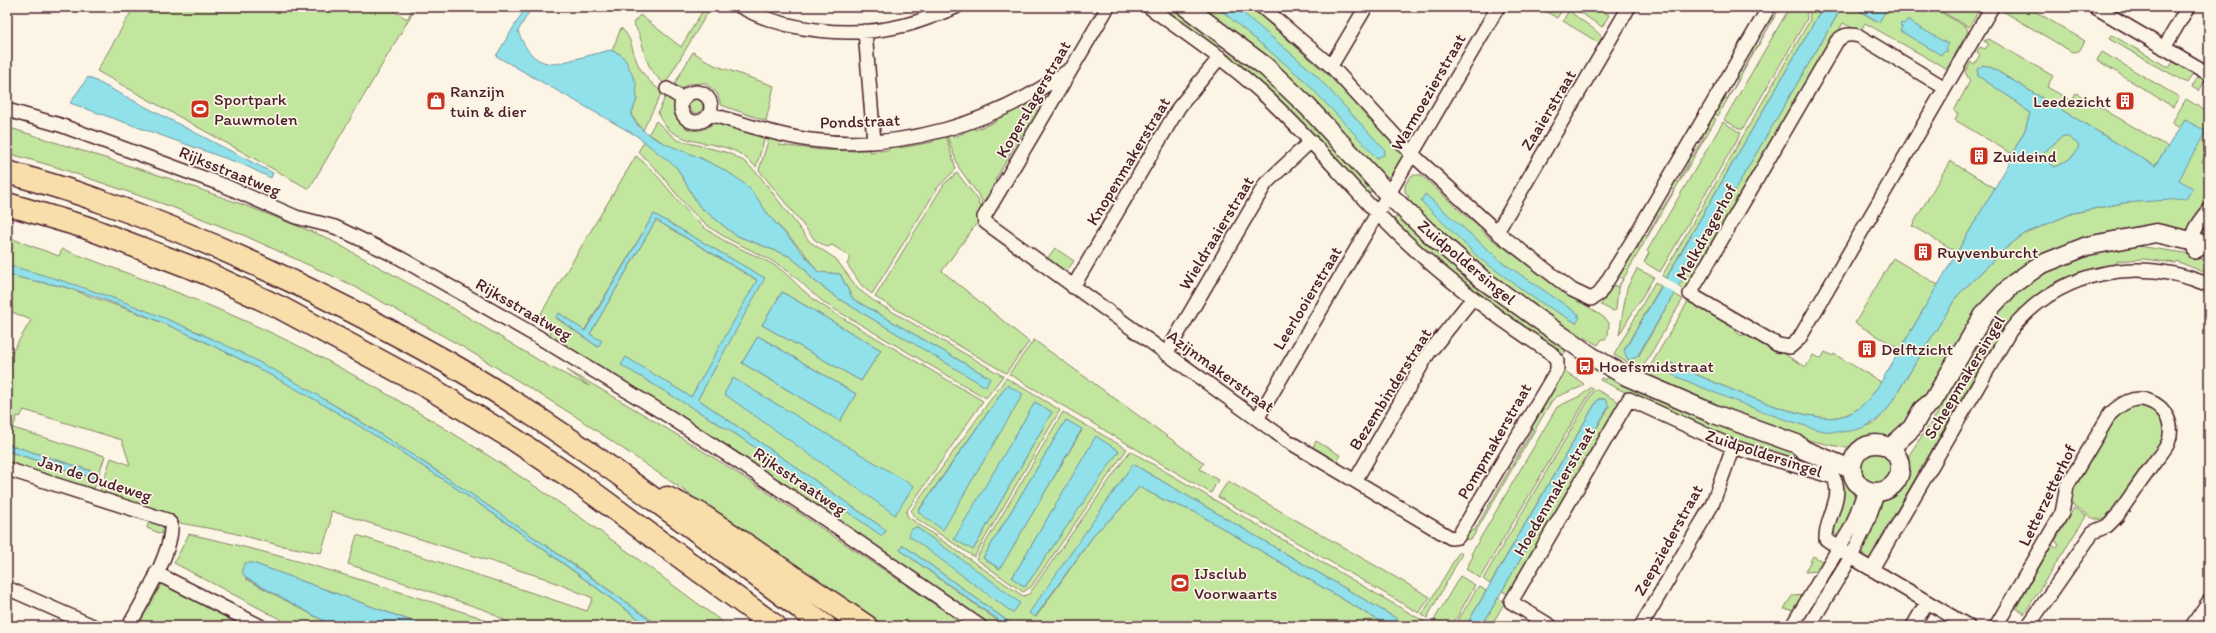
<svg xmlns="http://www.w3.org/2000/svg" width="2216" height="633" font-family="Itim,sans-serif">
	<rect width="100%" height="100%" fill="#fcf5e5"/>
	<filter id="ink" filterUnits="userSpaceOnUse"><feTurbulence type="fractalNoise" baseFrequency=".025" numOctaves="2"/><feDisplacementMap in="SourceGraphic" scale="8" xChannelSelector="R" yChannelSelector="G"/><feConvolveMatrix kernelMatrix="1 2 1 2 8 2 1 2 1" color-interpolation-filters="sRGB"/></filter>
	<g filter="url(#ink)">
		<path fill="#c3e69f" stroke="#868265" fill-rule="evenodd" d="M134 7H387L407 19 414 7H416L309 189 97 71Z
			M705 7H711L665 84C639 64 648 45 633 23L640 15 681 47Z
			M1158 7H1177L1224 41 1295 103 1373 190 1367 195 1227 56 1230 52 1223 46 1219 50Z
			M1200 7H1250L1333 79 1401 152 1404 160 1393 176 1383 177C1326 117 1269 54 1200 7Z
			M1538 7H1564L1557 18Z
			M1572 7H1596L1609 15 1602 27Z
			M1780 7 1718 116 1712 113 1722 97 1727 99 1738 80 1733 77 1738 70 1742 72 1753 53 1749 50 1753 43 1758 46 1769 26 1764 23 1768 17 1773 19Z
			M1790 7H1806L1807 19 1742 130 1724 120Z
			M1809 7H1823L1666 278 1662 276 1810 20Z
			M1842 7H1853L1878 22 1888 7H1932L1966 27 1968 31 1947 69 1865 23 1860 32 1843 23 1687 291 1678 286Z
			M1934 7H1981L1969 27Z
			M2003 7H2028L2085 41 2079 51 2072 52 2001 10Z
			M1569 10C1580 21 1593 26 1602 37L1599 43 1563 21Z
			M621 28C630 35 632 47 635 57 640 72 649 82 662 92L643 130 631 115 637 99 620 54 612 51Z
			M2112 35 2169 68 2174 60 2194 71 2187 83 2109 39Z
			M1989 39 2053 76 2047 87 2072 101 2076 93 2168 147 2155 166 1992 68 1983 65 1978 76 2014 100 2030 113 2025 130 2012 154 1955 120 1958 113 1954 111 1970 81 1965 72 1971 62 1974 64 1980 55 1977 52 1980 47 1985 49 1989 44 1984 41Z
			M693 52 714 65 774 86 766 121 721 105 717 93 705 83 688 84 679 90 675 83Z
			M2102 52 2179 97 2173 107 2097 60Z
			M2199 75 2206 79 2199 91 2192 87Z
			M666 95 674 99C673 115 681 134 701 130 709 128 712 122 721 123 736 126 750 133 765 137L756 167C750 161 744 156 737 152 711 139 670 147 658 113Z
			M689 106a7 7 0 1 1 14 0a7 7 0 1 1-14 0Z
			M2186 99 2209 113V150L2202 162 2209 165V204L2192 226 2185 230 2178 232 2124 230 2102 233 2078 241 2038 258 1905 430 1891 438 1866 439 1848 447H1842C1773 436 1709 403 1645 375L1690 298 1737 326 1735 331 1742 336 1745 331 1806 367 1813 355 1821 359 1825 352 1833 356 1834 354 1881 382C1870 399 1860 413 1838 417 1802 424 1704 378 1669 362L1663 371 1846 431 1874 424 1886 411 1957 296 2005 249 2024 234 2073 213 2123 203 2179 180 2185 120 2180 128 2172 123Z
			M1029 102 1036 106 1038 114 1027 133 1024 131 1026 127 1021 124 1018 129 1026 135V136L1022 134 995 180 998 183 986 206 981 203 982 200 959 168 947 136 952 133 954 137 964 133 963 129 973 126 975 130 997 121 995 117Z
			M1711 116 1716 119 1641 248 1636 245 1643 234 1647 236 1658 216 1654 213 1658 207 1662 209 1674 190 1670 187 1674 180 1678 182 1689 162 1685 160 1689 154 1693 156 1704 137 1700 134Z
			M656 121 677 140 729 153 745 162 759 175 810 242 836 259 858 289 874 301 1003 376 986 398 829 306C811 294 798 277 782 267 756 250 726 242 702 221 678 201 663 172 638 152ZM650 135 674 149 701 158 723 170 750 189 771 218 802 250 818 272 840 274 853 299 990 378 986 386 839 299 812 279 805 269 789 256 735 235 699 206 677 168Z
			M1723 122 1741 133 1660 272 1644 262 1649 253 1647 251Z
			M7 127 171 179 252 208 325 237 446 304 550 367 589 386 567 370C705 447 836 538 967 626H882L575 416 463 347 350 284 241 234 172 207 56 167 7 153Z
			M943 135 944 138 946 137 956 169 938 187 872 294 862 286 847 264 851 257 832 245 827 247 815 240 759 170 769 138 780 141 779 145 822 150 855 151V147H869L870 152 889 150V145L899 144 900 148 933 142V138Z
			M2063 136H2068L2079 145C2076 157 2064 163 2054 167L2043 158 2044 152Z
			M636 156C661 175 675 201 698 222 720 243 749 251 774 265 786 272 794 282 804 291 813 300 824 306 834 313L983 401 906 512 908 517 1023 596 1029 594 1130 451 1425 622 1422 626H1396L1399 620 1133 464 1030 613 1036 617 1096 532 1116 514 1139 487 1164 500 1195 512 1388 626H1007L1009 622 903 545 900 550 1005 626H990L890 556 551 337 548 323 540 315ZM654 214 764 278 698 399 886 530 882 535 737 435 622 365 626 358 691 397 758 281 656 220 590 334 598 347 556 318 559 313 584 331ZM782 292 881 350 861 381 762 325ZM758 336 856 394 840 421 742 363ZM916 527 1019 603 1013 612Z
			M1950 161 1995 188 1957 252 1912 226Z
			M957 173 979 201 978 204 984 208 977 223 942 271 1029 342 1006 373 875 297 944 184Z
			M1412 175H1421L1490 238 1606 319 1609 323 1608 335 1605 339H1602L1598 345 1572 330 1569 333 1454 248 1406 199 1409 197 1405 192V185Z
			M1397 216 1566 349 1563 356C1503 314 1446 271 1392 221Z
			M7 237 59 256 62 249C152 282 241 315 326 360 421 411 513 469 601 532 644 563 686 595 728 626H659L583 571 434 469 346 412 280 374 200 333 107 296 7 265Z
			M2138 246 2185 253 2209 261V274L2176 261 2175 263 2144 259 2117 261V265C2054 277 2024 300 1988 353L1875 548 1880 552 1870 561 1863 556 1861 547 1880 500 1897 490 1902 482 1909 455 1939 411 1984 326 2030 279 2072 258 2119 247Z
			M1635 247 1640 250 1618 288 1616 310 1613 311 1601 305 1613 285 1618 287 1623 279 1618 276Z
			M1055 248 1074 261 1065 273 1046 260Z
			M1893 258 1938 285 1900 349 1855 323Z
			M1637 269 1654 277 1619 335 1627 288Z
			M7 274C25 280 42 282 61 286 71 289 82 293 92 297 129 309 165 323 199 339 360 414 506 521 648 626H514L488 611 348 564 357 535 587 611 593 598 544 578 331 511 330 525 321 553 278 545 229 532 180 523 170 517 99 494 111 458 130 465 122 440 24 410 20 417 17 416 13 428 105 456 94 489 7 462V451L92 478 95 472 7 444V361L31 320 7 310Z
			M1655 282 1661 286 1624 350 1638 357 1674 294 1683 299 1641 370 1614 355Z
			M1034 340 1204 463 1200 469 1218 480 1211 493 1009 374Z
			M1562 369 1584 384 1581 387 1556 397 1551 402 1471 540 1463 539 1469 528 1474 531 1533 429 1528 426Z
			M1608 377 1843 471C1860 498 1859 512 1839 536L1835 535 1833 529C1838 512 1848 493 1839 476L1729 438 1675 416 1600 380 1601 378 1606 380Z
			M1006 378 1060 410 974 557 914 517 911 511ZM1007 385 943 529 918 511ZM1035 402 1052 412 973 550Z
			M1591 387 1593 388 1480 578 1466 569 1473 556 1471 554 1557 407 1582 395Z
			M1595 389 1621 403 1509 595 1502 591 1609 407 1605 399H1598L1490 584 1483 579Z
			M2138 405C2159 407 2167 424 2162 443L2113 514C2096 526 2089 515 2074 506L2071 497 2073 491 2117 416 2126 408Z
			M1063 412 1127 449 1031 587 1023 592 976 559ZM1066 420 1082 430 999 569 983 558ZM1096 437 1118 451 1025 587 1012 578Z
			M1316 441 1340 455 1336 462 1312 449Z
			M1861 468a15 15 0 1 1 30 0a15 15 0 1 1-30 0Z
			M1228 481 1430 597 1419 613 1218 497Z
			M2074 508 2086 516 2085 518 2024 614 2016 608 2052 545 2056 548 2059 544 2055 541Z
			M149 521 163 525 165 530 164 535 147 528Z
			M189 534C287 555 381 586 476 616L497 626H425L253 563 246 579 333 626H293L174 563Z
			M1459 552 1462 554 1427 618 1422 615Z
			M1813 556 1824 562 1818 571 1805 572Z
			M1460 576 1475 585 1452 626H1440L1433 622Z
			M162 583 244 626H170L162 621 156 626H138Z
			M1480 587 1486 591 1466 626H1455L1477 588Z
			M1804 595 1796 610 1784 609 1792 596Z
			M1498 598 1505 602 1491 626H1482Z"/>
		<path fill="#90e1e9" stroke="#74939d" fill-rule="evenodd" d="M526 7H532L518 31C525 49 534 64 556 64L610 50 620 54 625 59 636 83 637 99 631 115C644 141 678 147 702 159 718 166 739 177 751 190 759 199 764 210 772 219 788 237 804 253 818 272L840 274 853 299 990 378 986 387 839 299 812 279 805 269 789 256 735 235 699 206 677 168 637 136 496 56Z
			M1217 7H1236L1313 72 1385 150 1384 155 1377 158 1304 80Z
			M1823 7H1842L1637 357 1628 360 1624 351Z
			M1853 7H1888L1879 22Z
			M1907 20 1948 44 1945 48 1948 50 1947 52 1944 51 1941 55 1900 31 1902 27 1900 25 1901 23 1904 24Z
			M1983 65 1992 68 2155 166 2185 120 2206 131 2179 180 2193 188 2186 199 2123 203 2073 213 2024 234 2005 249 1957 296 1886 411C1871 427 1857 432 1835 432 1821 432 1806 426 1793 422 1749 408 1706 389 1663 371L1669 362C1704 378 1802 424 1838 417 1860 413 1869 399 1881 382L2014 155 2012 154 2025 130 2030 113 2014 100 1978 76 1977 69ZM2063 136 2068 137 2079 145C2076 157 2064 163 2054 167L2043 158 2044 152Z
			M88 77 273 173 271 178 244 165 70 103Z
			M1425 194 1502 262 1580 315 1577 316 1580 318 1576 323 1535 299 1479 258 1421 201Z
			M654 214 765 278 698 399 886 530 882 536 737 435 621 365 626 357 691 397 757 280 656 220 590 334 602 341 598 347 556 317 559 313 585 331Z
			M7 265C73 282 137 305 199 333 273 365 343 410 411 454 495 509 577 567 659 626H648C509 522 357 413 199 339 159 321 103 296 61 286 42 282 25 280 7 274Z
			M782 292 881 350 861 381 762 325Z
			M758 336 856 394 840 421 742 363Z
			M733 378 914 486 895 515 724 394Z
			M1007 385 1023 394 943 530 918 512Z
			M1598 399H1605L1609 406 1498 598 1482 626H1466Z
			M1035 402 1052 412 973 550 954 539Z
			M1066 420 1082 429 1000 569 983 558Z
			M1096 436 1119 451 1025 587 1012 578Z
			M7 444 95 472 93 478 7 451Z
			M1133 464 1399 620 1396 626H1388L1195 512 1164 500 1139 487 1116 514 1096 532 1035 617 1029 613Z
			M916 527 996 584 1020 603 1013 613 909 536 910 530Z
			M903 545 1010 623 1007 626 900 550Z
			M245 563H253L425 626H333L246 578C242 573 241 570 245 563Z"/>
		<path fill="#fcf5e5" d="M1664 278 1680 287 1676 294 1660 285Z"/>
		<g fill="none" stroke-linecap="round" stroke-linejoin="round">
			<g stroke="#4a1f2b" stroke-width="16">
				<path id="street" d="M741 7C787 32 850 38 901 26 920 22 938 14 956 7
					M1108 7 984 217 985 222 1286 440 1451 538 1458 537 1557 370V360L1551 353C1488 312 1429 267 1377 213 1339 173 1303 130 1262 93 1227 61 1188 35 1149 7
					M1262 7 1331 66 1412 154 1497 232 1572 290 1591 299 1599 294 1631 243 1769 7
					M2095 7 2209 74
					M865 31 874 142
					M2164 48 2188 7
					M1331 66 1366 7
					M1945 88 1859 36C1849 34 1844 34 1837 41L1690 294 1778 345 1790 347 1799 339 1992 7
					M667 89 683 99
					M681 107a15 15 0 1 1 30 0a15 15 0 1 1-30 0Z
					M7 110 60 125 223 185 296 217 335 227 400 258 540 338 670 417 834 525 980 626
					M710 114C743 124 776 135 810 140 901 152 995 123 1069 70
					M1497 232 1629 7
					M2208 242 2207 245 2195 252C2189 232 2198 225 2209 210
					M1073 287 1179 107 1220 57
					M1166 354 1266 183 1311 141
					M1257 419 1498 7
					M7 469 167 520 171 524C173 552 143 600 129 626
					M1355 481 1428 354 1472 299
					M1872 569 2010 331C2059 269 2138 256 2209 285
					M156 573 260 626
					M7 588 93 626
					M1551 626 1511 602 1629 399 1733 447 1833 477C1845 496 1825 518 1826 539L1851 557 1968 626
					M1641 626 1712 505 1733 447
					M1792 626 1852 526 1865 490
					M1809 626 1851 557 1865 528 1878 492
					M1913 626 1927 602
					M1996 626 2062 513 2067 486 2110 414C2121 404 2133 395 2149 401 2166 407 2175 426 2168 443 2165 450 2158 457 2154 463 2141 481 2129 498 2117 516L2107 526 2093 532 2028 626
					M2192 626 2209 601"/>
			</g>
			<g stroke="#4a1f2b" stroke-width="21">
				<path id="secondary" d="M1186 7 1266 67 1307 106 1389 195 1427 231 1482 279 1535 317 1591 356 1626 376 1714 414 1797 444 1804 450 1851 469
					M1852 468a24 24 0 1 1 48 0a24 24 0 1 1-48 0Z
					M1890 448 1912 428 1922 410 1933 401 1985 313 2013 284 2040 265 2087 246 2156 233 2209 245"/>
			</g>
			<g stroke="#4a1f2b" stroke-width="25">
				<path id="highway" d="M7 172C37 181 68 189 97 200 218 242 334 299 445 361 577 436 702 536 825 626
					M7 204 85 227 206 273 281 308 428 387 512 438 578 482 775 626
					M667 498 700 514 866 626"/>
			</g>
			<use href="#street" stroke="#fcf5e5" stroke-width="13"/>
			<use href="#secondary" stroke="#fcf5e5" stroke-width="18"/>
			<use href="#highway" stroke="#f9deab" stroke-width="22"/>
		</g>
	</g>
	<defs>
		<g id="shop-square" transform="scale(1)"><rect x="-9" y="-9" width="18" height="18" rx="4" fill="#c8321e" stroke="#fcf5e5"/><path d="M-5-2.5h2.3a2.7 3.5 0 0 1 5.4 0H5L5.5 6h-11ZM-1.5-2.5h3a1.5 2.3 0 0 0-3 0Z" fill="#fff"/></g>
		<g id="building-square" transform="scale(1)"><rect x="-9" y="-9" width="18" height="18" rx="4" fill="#c8321e" stroke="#fcf5e5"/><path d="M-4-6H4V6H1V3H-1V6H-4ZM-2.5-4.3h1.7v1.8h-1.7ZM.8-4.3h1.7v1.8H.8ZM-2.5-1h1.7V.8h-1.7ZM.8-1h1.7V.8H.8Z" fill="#fff"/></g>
		<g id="stadium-square" transform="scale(1)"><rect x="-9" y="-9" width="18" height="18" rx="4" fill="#c8321e" stroke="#fcf5e5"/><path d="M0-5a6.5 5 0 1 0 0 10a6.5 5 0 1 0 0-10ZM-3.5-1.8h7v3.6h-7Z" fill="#fff"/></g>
		<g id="bus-square" transform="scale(1)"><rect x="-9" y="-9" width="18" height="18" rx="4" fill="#c8321e" stroke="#fcf5e5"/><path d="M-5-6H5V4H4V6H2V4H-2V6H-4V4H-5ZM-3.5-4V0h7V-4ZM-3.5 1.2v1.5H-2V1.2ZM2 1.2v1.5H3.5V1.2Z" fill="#fff"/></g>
	</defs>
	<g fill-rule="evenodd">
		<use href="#shop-square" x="436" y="101"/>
		<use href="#building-square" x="2125" y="101"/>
		<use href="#stadium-square" x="200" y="109"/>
		<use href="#building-square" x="1979" y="156"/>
		<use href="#building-square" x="1923" y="252"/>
		<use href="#building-square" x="1867" y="349"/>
		<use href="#bus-square" x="1585" y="366"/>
		<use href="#stadium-square" x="1180" y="583"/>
	</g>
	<g text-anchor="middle" stroke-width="3.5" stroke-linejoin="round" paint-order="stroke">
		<g font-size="17" fill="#4a1f2b" stroke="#fcf5e5" text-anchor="start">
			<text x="450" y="97">Ranzijn<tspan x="450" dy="20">tuin &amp; dier</tspan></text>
			<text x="214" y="105">Sportpark<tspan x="214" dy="20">Pauwmolen</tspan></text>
			<text x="2111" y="107" text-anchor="end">Leedezicht</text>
			<text x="1993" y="162">Zuideind</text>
			<text x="1937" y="258">Ruyvenburcht</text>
			<text x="1881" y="355">Delftzicht</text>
			<text x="1599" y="372">Hoefsmidstraat</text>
			<text x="1194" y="579">IJsclub<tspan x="1194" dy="20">Voorwaarts</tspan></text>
		</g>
		<g font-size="17" fill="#4a1f2b" stroke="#fcf5e5">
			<text transform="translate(1428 92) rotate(-60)" y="6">Warmoezierstraat</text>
			<text transform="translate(1033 99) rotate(-60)" y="6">Koperslagerstraat</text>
			<text transform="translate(1548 110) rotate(-59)" y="6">Zaaierstraat</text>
			<text transform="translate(860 121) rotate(-2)" y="6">Pondstraat</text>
			<text transform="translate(1128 161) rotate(-59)" y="6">Knopenmakerstraat</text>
			<text transform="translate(230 171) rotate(22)" y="6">Rijksstraatweg</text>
			<text transform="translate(1706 232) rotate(-61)" y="6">Melkdragerhof</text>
			<text transform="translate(1216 233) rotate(-59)" y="6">Wieldraaierstraat</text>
			<text transform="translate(1467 262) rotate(40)" y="6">Zuidpoldersingel</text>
			<text transform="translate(1307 298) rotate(-59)" y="6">Leerlooierstraat</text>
			<text transform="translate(524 309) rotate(30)" y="6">Rijksstraatweg</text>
			<text transform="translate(1221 371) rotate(36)" y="6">Azijnmakerstraat</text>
			<text transform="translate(1964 377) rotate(-59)" y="6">Scheepmakersingel</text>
			<text transform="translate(1390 389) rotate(-58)" y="6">Bezembinderstraat</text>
			<text transform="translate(1494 441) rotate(-60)" y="6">Pompmakerstraat</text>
			<text transform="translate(1764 453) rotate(18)" y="6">Zuidpoldersingel</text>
			<text transform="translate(95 478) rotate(18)" y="6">Jan de Oudeweg</text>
			<text transform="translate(800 481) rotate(34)" y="6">Rijksstraatweg</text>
			<text transform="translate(1554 491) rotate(-60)" y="6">Hoedenmakerstraat</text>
			<text transform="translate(2047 495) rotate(-64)" y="6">Letterzetterhof</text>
			<text transform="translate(1668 540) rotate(-61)" y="6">Zeepziederstraat</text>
		</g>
	</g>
	<rect width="2216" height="633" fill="none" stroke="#fcf5e5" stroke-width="24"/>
	<rect x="12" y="12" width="2192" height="609" fill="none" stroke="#4a1f2b" stroke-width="1.5" filter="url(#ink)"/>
</svg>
